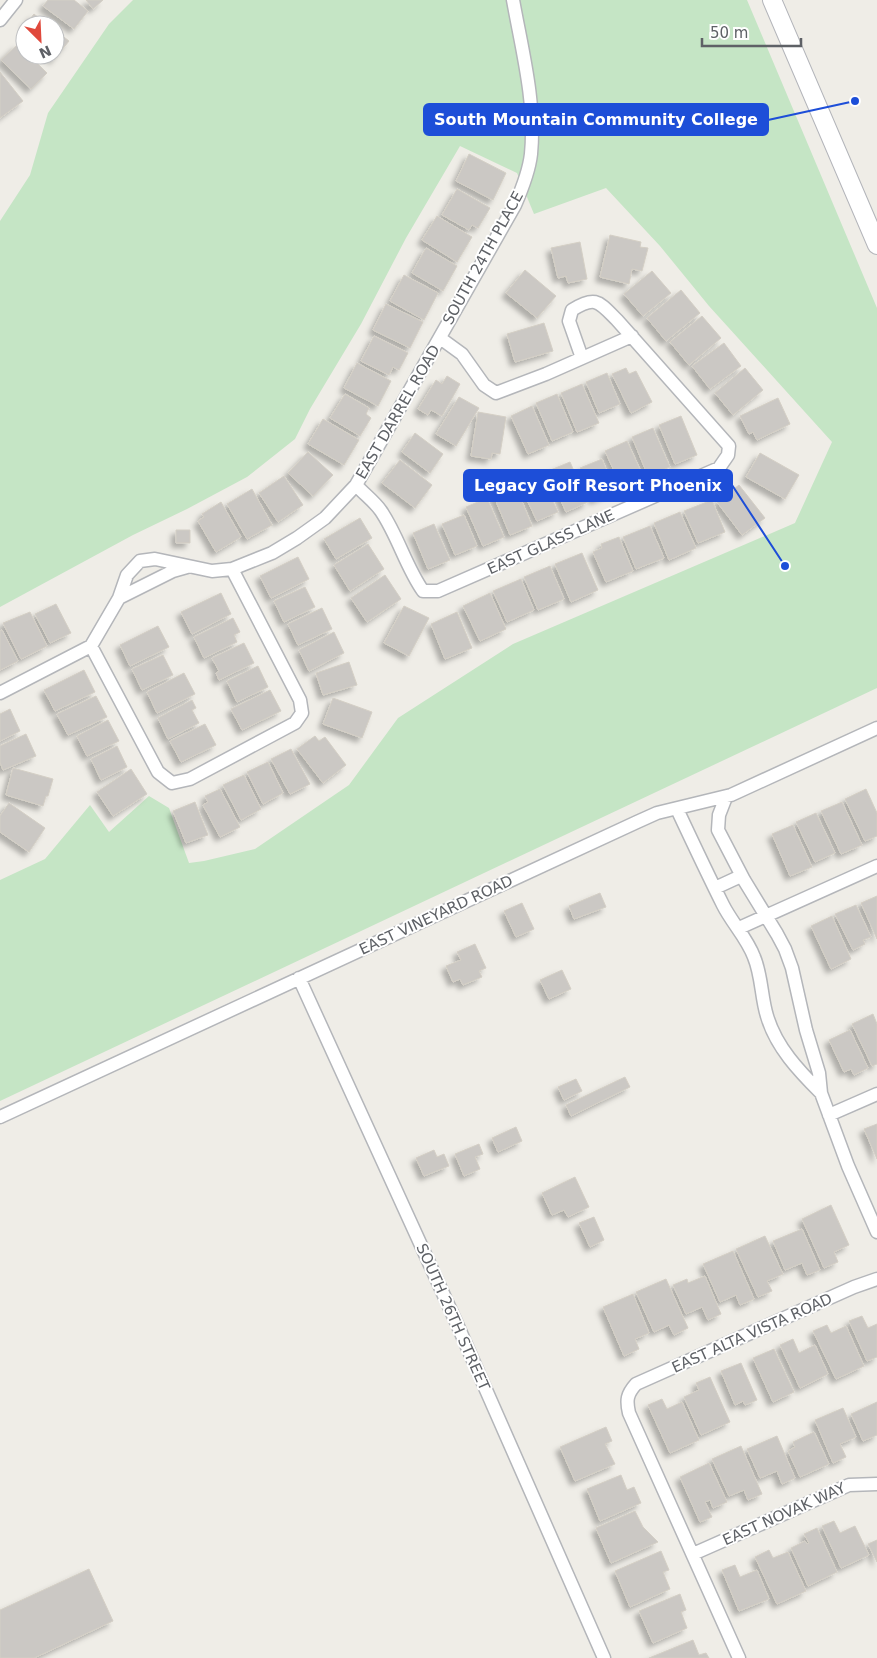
<svg xmlns="http://www.w3.org/2000/svg" width="877" height="1658" font-family="'DejaVu Sans',sans-serif">
	<defs>
		<filter id="shadow"><feDropShadow dx="-4.5" dy="4.5" stdDeviation="2.5" flood-color="#0004"/></filter>
	</defs>
	<rect width="100%" height="100%" fill="#efede7"/>
	<path fill="#c5e5c5" d="M133 0H747L877 308V688L0 1101V880L45 859 90 805 109 832 149 796 169 808 189 863 204 861 255 849 349 785 398 718 513 644 795 523 832 442 709 306 660 246 606 188 534 214 517 173 460 146 406 238 361 324 310 409 295 439 247 477 187 509 133 535 0 607V221L30 175 48 113 109 24Z"/>
	<path fill="#cbc8c4" stroke="#d4cfc5" filter="url(#shadow)" d="M48 0H74L88 11 74 29 43 6Z
		M86 0H103L93 9Z
		M34 14 48 25H25Z
		M55 30 69 41 54 60 48 55H55Z
		M18 44 25 51V55H29L47 73 31 89 1 60Z
		M0 72 23 101 0 118Z
		M469 154 506 173 493 200 456 181Z
		M457 189 490 208 478 228 472 225 469 230 442 215Z
		M437 216 472 237 457 262 422 240Z
		M610 235 641 242 640 247 648 248 642 271 632 269 629 284 600 277Z
		M580 242 587 279 568 283 566 276 558 278 551 248Z
		M426 248 457 266 443 291 412 273Z
		M525 270 556 296 537 318 506 293Z
		M652 271 671 293 643 316 624 294Z
		M404 275 438 293 424 320 390 301Z
		M681 290 700 313 666 341 647 318Z
		M386 304 423 322 410 348 373 330Z
		M702 316 721 338 689 365 670 342Z
		M544 323 553 351 515 362 507 334Z
		M374 336 408 353 399 370 393 367 389 375 361 361Z
		M724 343 741 366 710 389 692 366Z
		M357 363 391 381 378 406 344 388Z
		M626 368 629 374 636 371 652 402 631 413 612 374Z
		M745 368 763 390 733 415 715 393Z
		M607 373 620 404 599 413 586 382Z
		M447 376 460 384 442 416 431 410 428 415 418 409 436 380 442 384Z
		M582 384 599 423 577 432 561 393Z
		M345 394 369 408 366 414 371 418 360 436 330 418Z
		M557 394 573 432 552 441 536 403Z
		M459 397 479 408 456 446 436 434Z
		M778 398 790 424 757 440 753 432 749 434 740 416Z
		M532 406 549 445 528 454 511 416Z
		M478 412 506 417 500 454 492 453 491 459 471 456Z
		M681 416 697 455 675 464 659 425Z
		M323 419 359 440 344 465 308 444Z
		M653 428 670 467 648 476 632 437Z
		M415 433 443 454 430 473 402 452Z
		M627 441 643 476 621 486 605 451Z
		M308 452 333 475 313 496 288 473Z
		M760 453 799 475 785 499 746 477Z
		M602 459 615 491 594 500 580 468Z
		M400 460 432 485 415 508 382 483Z
		M570 462 588 502 566 512 548 471Z
		M540 473 558 512 537 521 519 483Z
		M284 476 303 505 278 522 259 493Z
		M515 484 532 526 510 535 493 494Z
		M739 485 765 518 742 535 717 502Z
		M252 489 272 525 247 539 227 504Z
		M487 498 504 537 483 546 466 507Z
		M712 500 725 532 698 543 684 511Z
		M221 502 241 537 216 552 198 521 204 517 202 514Z
		M680 512 696 548 669 560 654 523Z
		M464 515 477 546 455 555 442 524Z
		M360 518 372 538 336 559 324 539Z
		M434 524 450 560 428 569 413 533Z
		M650 526 664 558 636 569 623 537Z
		M176 530H190V543H176Z
		M619 537 633 571 606 582 593 552 602 548 601 544Z
		M368 544 384 569 350 591 334 565Z
		M582 553 598 590 571 602 555 564Z
		M298 557 309 579 271 598 260 576Z
		M550 566 564 599 538 610 524 577Z
		M385 575 401 599 367 622 351 598Z
		M521 579 534 610 507 622 493 591Z
		M305 587 315 607 284 622 274 601Z
		M221 593 231 614 192 634 181 612Z
		M490 593 506 629 480 641 463 606Z
		M56 604 71 633 50 643 35 614Z
		M404 606 429 618 409 656 384 643Z
		M322 608 332 629 298 645 288 624Z
		M30 612 47 646 21 659 3 623Z
		M457 612 472 648 445 659 431 624Z
		M233 618 240 632 234 635 237 642 204 658 194 637Z
		M158 626 169 647 130 666 120 645Z
		M2 630 18 661 0 670V631Z
		M334 632 344 653 309 671 299 650Z
		M244 643 254 663 219 680 216 673 219 671 212 658Z
		M163 655 173 675 142 690 132 669Z
		M349 662 357 685 323 695 316 673Z
		M258 666 268 687 237 702 227 681Z
		M84 670 95 692 55 711 44 690Z
		M184 673 195 694 157 713 147 692Z
		M270 690 281 711 242 730 231 709Z
		M96 696 107 717 68 735 57 714Z
		M333 698 372 712 362 738 323 724Z
		M192 700 196 708 192 710 199 723 168 739 158 718Z
		M10 709 20 731 0 741V714Z
		M108 720 119 741 87 756 77 736Z
		M205 724 216 745 181 762 170 741Z
		M26 734 36 756 3 770 0 762V746Z
		M315 736 319 741 325 737 346 765 323 783 297 749Z
		M117 746 127 767 101 780 91 759Z
		M291 749 310 784 290 794 271 759Z
		M268 762 283 793 263 804 247 772Z
		M13 768 53 779 48 796H46L43 806 6 795Z
		M131 769 147 794 113 816 97 792Z
		M244 775 261 809 241 820 223 785Z
		M220 789 240 827 220 837 203 805 208 802 205 796Z
		M866 789 877 813V836L865 841 845 799Z
		M195 802 208 835 186 843 173 811Z
		M842 802 862 845 841 854 821 811Z
		M9 803 45 828 29 852 0 832V816Z
		M816 813 835 853 815 862 796 822Z
		M793 825 812 867 790 876 772 834Z
		M600 893 606 907 574 919 569 906Z
		M877 896V939L861 903Z
		M522 903 534 929 516 937 504 911Z
		M856 905 871 937 863 940 865 944 853 950 835 914Z
		M832 916 851 959 831 969 811 926Z
		M475 944 486 968 479 971 482 977 463 985 460 979 453 982 446 966 461 960 457 952Z
		M562 970 571 989 549 999 540 980Z
		M873 1014 877 1024V1064L872 1066 852 1024Z
		M850 1030 868 1068 854 1075 851 1069 844 1072 829 1040Z
		M625 1077 630 1087 571 1116 566 1105Z
		M576 1079 582 1091 564 1100 558 1087Z
		M877 1124V1159L864 1129Z
		M516 1127 522 1141 498 1152 492 1138Z
		M479 1144 483 1154 475 1157 480 1169 464 1176 455 1154Z
		M434 1150 437 1157 444 1154 449 1166 424 1176 416 1158Z
		M575 1177 589 1207 568 1217 564 1210 552 1215 542 1193Z
		M831 1205 849 1245 834 1252 838 1262 824 1268 802 1219Z
		M594 1217 604 1240 590 1247 579 1223Z
		M802 1229 820 1270 807 1275 802 1263 785 1270 773 1241Z
		M765 1236 783 1274 767 1281 772 1291 758 1297 736 1249Z
		M733 1251 754 1299 740 1305 736 1295 720 1302 703 1264Z
		M705 1276 721 1314 708 1320 702 1307 686 1314 673 1285 687 1279 688 1283Z
		M666 1279 688 1328 674 1335 669 1325 654 1332 636 1292Z
		M633 1294 649 1333 635 1339 639 1349 624 1356 603 1307Z
		M862 1316 868 1328 877 1324V1357L867 1361 849 1321Z
		M827 1325 831 1333 846 1326 864 1366 836 1379 813 1331Z
		M793 1339 799 1353 815 1345 828 1374 800 1388 780 1345Z
		M774 1349 794 1392 773 1402 753 1358Z
		M741 1363 757 1400 745 1405 743 1401 735 1405 721 1371Z
		M710 1377 730 1422 701 1435 684 1397 699 1390 696 1383Z
		M662 1399 667 1409 682 1402 699 1440 670 1453 648 1405Z
		M877 1402V1435L863 1441 851 1414Z
		M843 1408 856 1437 840 1444 846 1457 833 1463 815 1420Z
		M606 1427 612 1441 605 1444 615 1464 575 1481 560 1447Z
		M814 1432 829 1464 800 1477 788 1451 795 1447 793 1442Z
		M777 1436 795 1478 782 1484 777 1471 760 1478 747 1449Z
		M741 1446 762 1494 748 1500 744 1490 729 1496 712 1459Z
		M709 1463 727 1502 713 1508 710 1500 705 1502 712 1517 700 1522 680 1477Z
		M621 1475 627 1490 634 1487 641 1503 600 1521 587 1489Z
		M635 1511 643 1527 658 1542 611 1563 596 1528Z
		M834 1521 840 1533 855 1526 869 1555 841 1568 822 1526Z
		M817 1528 837 1572 808 1586 791 1548 805 1541 807 1544 809 1543 804 1534Z
		M877 1540V1562L868 1544Z
		M769 1550 773 1558 788 1552 806 1591 777 1604 755 1557Z
		M661 1551 669 1570 663 1572 670 1589 630 1607 615 1571Z
		M735 1565 740 1577 757 1570 769 1599 739 1611 722 1570Z
		M89 1569 113 1621 34 1658H0V1610Z
		M680 1594 686 1610 681 1612 687 1628 653 1643 639 1611Z
		M693 1640 699 1655 706 1653 709 1658H649Z"/>
	<g fill="none" stroke-linecap="round" stroke-linejoin="round">
		<g stroke="#b4b6ba" stroke-width="15">
			<path id="street" d="M0 20 16 0
				M440 338 462 354 484 385 496 393 546 374 632 336
				M356 485C364 494 375 502 381 511 398 536 406 567 423 591H438L719 468 728 455 729 446 617 320C599 302 596 295 572 310L569 321 582 358
				M119 598 173 571 187 567
				M91 646 158 772 172 783 190 779 295 723 302 713 300 700 232 569
				M0 693 91 646 119 598 127 575 140 561 155 559 212 571 232 569 272 553 297 538 325 518 356 485 515 205C522 189 529 172 531 154 536 102 522 50 513 0
				M726 797 719 815 718 830 744 880 777 934 785 949 792 968 806 1030 819 1073 821 1093 848 1166 877 1232
				M677 809C692 841 707 873 723 905 732 923 747 938 754 957 762 976 761 997 767 1016 776 1047 799 1071 821 1093
				M715 888 741 876
				M739 928 877 866
				M299 978 457 1324 604 1658
				M829 1115 877 1094
				M0 1117 637 822 657 813 731 795 877 728
				M693 1554 849 1485 877 1484
				M739 1658 629 1413C626 1400 627 1394 636 1384L854 1287 877 1279"/>
		</g>
		<g stroke="#b3b5ba" stroke-width="20">
			<path id="secondary" d="M772 0 877 245"/>
		</g>
		<use href="#street" stroke="#fff" stroke-width="12"/>
		<use href="#secondary" stroke="#fff" stroke-width="18"/>
	</g>
	<g text-anchor="middle" stroke-width="4" stroke-linejoin="round" paint-order="stroke">
		<g font-size="15" fill="#5e6166" stroke="#fff">
			<text transform="translate(483 258) rotate(-61)" y="5">SOUTH 24TH PLACE</text>
			<text transform="translate(398 412) rotate(-60)" y="5">EAST DARREL ROAD</text>
			<text transform="translate(551 542) rotate(-24)" y="5">EAST GLASS LANE</text>
			<text transform="translate(436 915) rotate(-25)" y="5">EAST VINEYARD ROAD</text>
			<text transform="translate(453 1317) rotate(66)" y="5">SOUTH 26TH STREET</text>
			<text transform="translate(752 1333) rotate(-24)" y="5">EAST ALTA VISTA ROAD</text>
			<text transform="translate(784 1514) rotate(-24)" y="5">EAST NOVAK WAY</text>
		</g>
	</g>
	<path fill="none" stroke="#1d4ed8" stroke-width="2" d="M855 101L768 120M785 566L732 485"/>
	<g fill="#1d4ed8" stroke="#fff" stroke-width="2">
		<circle cx="855" cy="101" r="5"/>
		<circle cx="785" cy="566" r="5"/>
	</g>
	<g fill="#1d4ed8" stroke="#1d4ed8" stroke-width="2">
		<rect x="424" y="104" width="344" height="31" rx="5"/>
		<rect x="464" y="470" width="268" height="31" rx="5"/>
	</g>
	<g font-size="16" text-anchor="middle" font-weight="bold" fill="#fff">
		<text x="596" y="125">South Mountain Community College</text>
		<text x="598" y="491">Legacy Golf Resort Phoenix</text>
	</g>
	<g transform="translate(40 40) rotate(156)"><circle r="24" fill="#ffffff" stroke="#bfc0c2"/>
	<path d="M0-4L9 19L0 12L-9 19Z" fill="#e0493c"/>
	<text y="-8" font-size="14" font-weight="bold" text-anchor="middle" fill="#5e6166">N</text>
	</g>
	<path d="M702 38v8h99v-8" fill="none" stroke="#5e6166" stroke-width="2.5"/>
	<text x="710" y="38" font-size="15" fill="#5e6166" stroke="#ffffff" stroke-width="4" paint-order="stroke">50 m</text>
</svg>
